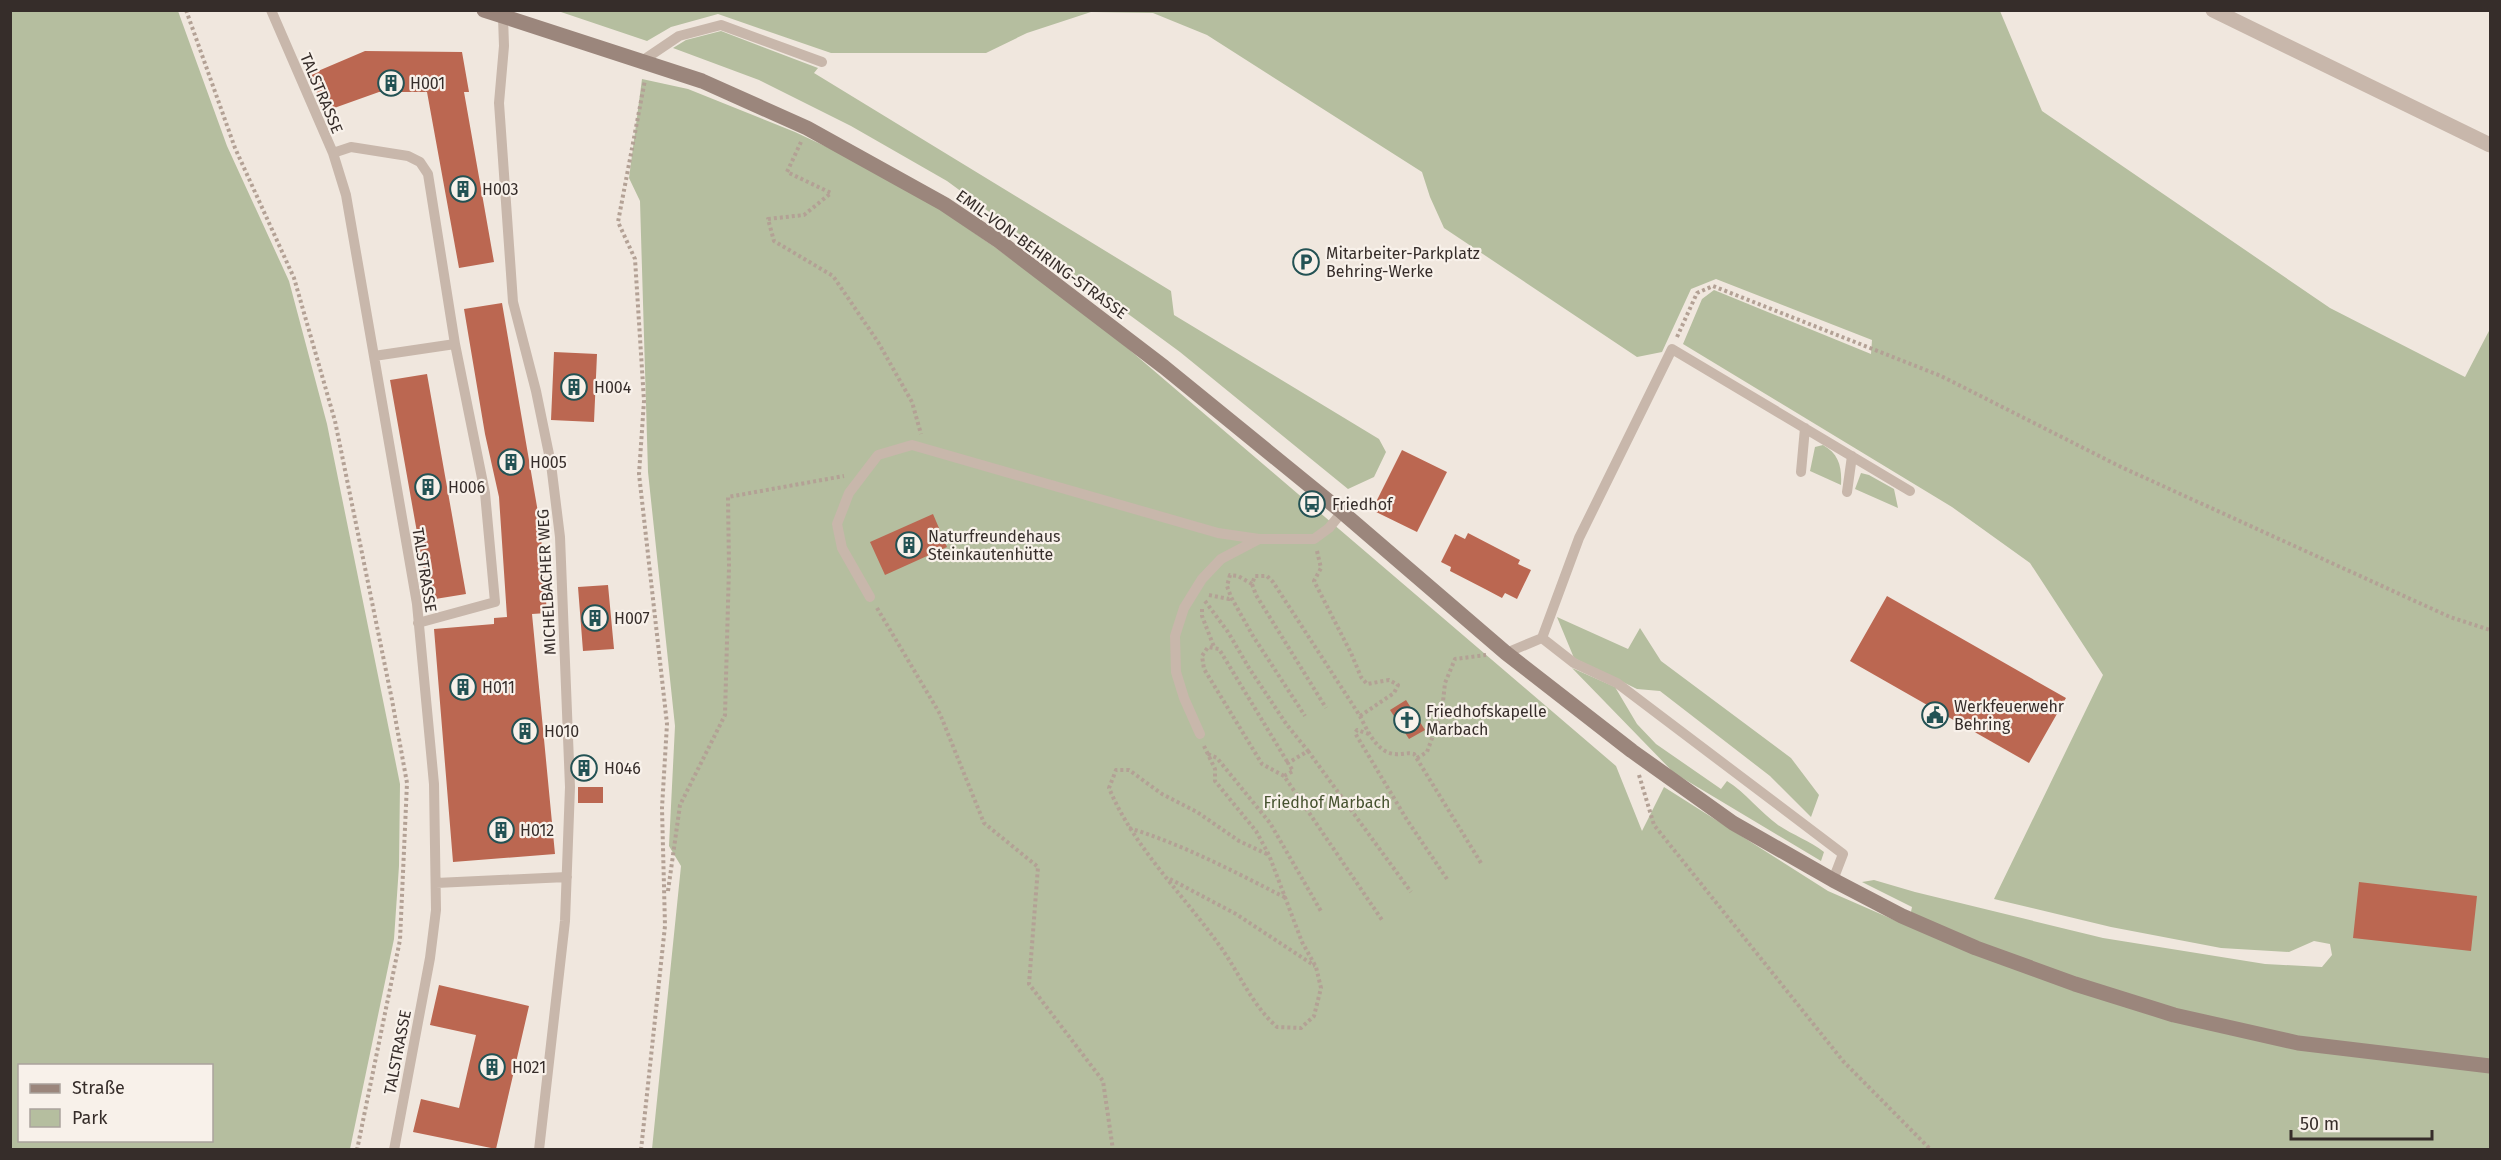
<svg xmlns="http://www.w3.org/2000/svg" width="2501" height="1160" font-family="'Fira Sans',sans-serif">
	<rect width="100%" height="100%" fill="#f0e7de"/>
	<path fill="#b5be9f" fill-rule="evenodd" d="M10 11H178L227 146 289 281 327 424 400 784 399 866 394 939 350 1149H11ZM20 1066H212V1140H20Z
		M558 11H2000L2042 111 2330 308 2465 377 2490 329V1149H652L681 866 669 846 675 726 648 472 640 201 629 178 642 79 688 89 795 132 880 172 937 207 996 248 1097 322 1616 766 1642 831 1664 787 1828 891 1908 926 1912 907 1862 882 1874 880 1915 892 2103 938 2265 964 2322 967 2332 955 2330 944 2314 941 2289 952 2221 948 2111 927 1994 899 2103 675 2030 563 1952 507 1683 344 1702 299 1714 290 1871 354 1872 340 1716 279 1691 289 1662 352 1637 357 1444 228 1430 197 1422 172 1207 35 1153 13 1091 12 1027 33 986 53H831L718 14 671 27 647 41Z
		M721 31 818 68 814 73 1171 291 1174 315 1379 439 1386 452 1374 477 1348 489 1180 352 947 181 851 126 759 80 673 48 686 40Z
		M1823 445C1839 454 1842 467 1841 485L1810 471 1815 447Z
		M1861 473 1869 475 1894 489 1898 508 1855 489Z
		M1557 617 1628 649 1640 628 1661 661 1791 758 1819 795 1811 817 1770 776 1660 691 1637 689 1574 658Z
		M1572 668 1615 687 1637 724 1656 744 1721 789 1727 781C1746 793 1760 812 1778 825 1793 835 1810 841 1824 852L1821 861 1674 773Z"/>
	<path fill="#bb6751" d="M365 51 462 52 469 92H464L494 262 459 268 427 92H379L323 112 311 74Z
		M502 303 540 524 547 613 532 614 555 854 453 862 434 629 494 624V618L507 617 499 497 485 434 464 309Z
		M554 352 597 354 594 422 551 420Z
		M427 374 466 594 429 600 390 380Z
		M1402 450 1447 472 1417 532 1372 510Z
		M933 514 947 547 885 575 870 542Z
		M1468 533 1520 560 1518 564 1531 570 1517 599 1505 593 1502 598 1485 589 1450 571 1451 567 1441 562 1455 534 1465 539Z
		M608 585 614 649 583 651 578 587Z
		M1887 596 2066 698 2029 763 1850 661Z
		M1406 700 1425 730 1409 739 1390 710Z
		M578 787H603V803H578Z
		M2359 882 2477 896 2471 951 2353 938Z
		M439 985 529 1006 496 1149 413 1132 421 1099 459 1108 476 1035 430 1025Z"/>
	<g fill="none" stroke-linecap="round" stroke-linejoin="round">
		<path stroke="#b3a195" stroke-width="4" stroke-dasharray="3 3" stroke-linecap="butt" d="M186 10 235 148 294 278 335 421 392 700 407 783 400 940 357 1150
			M801 142 787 172 831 193 804 215 768 219 774 241 833 276 878 342 912 402 921 434
			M1677 337 1697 293 1713 286 1941 376 2119 466 2450 617 2490 630
			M1317 551 1321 568 1314 581 1351 653 1361 677 1367 684 1389 680 1398 685 1394 693 1360 716 1273 582 1267 576H1255L1252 584 1256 595 1326 708
			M1252 584 1238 576 1230 575 1227 586 1231 597 1253 636 1305 716
			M1209 595 1229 599 1231 597
			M1205 601 1228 632 1249 668 1287 725 1308 751 1288 763 1293 771 1284 776 1382 920
			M877 608 940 714 984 823 1038 867 1029 984 1103 1081 1113 1150
			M1202 609V616L1214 647
			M1360 716C1367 730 1377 753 1395 754 1402 755 1407 752 1414 754L1481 863
			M1369 734 1357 730 1355 733 1407 820 1447 879
			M1204 746 1215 769V781L1256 831 1269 855 1302 942 1316 967 1321 988 1314 1016 1301 1028 1277 1027C1253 1006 1240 975 1222 949 1184 895 1134 848 1109 788L1116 770H1129L1162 794 1197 812 1239 841 1269 855
			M1308 751 1411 892
			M1208 754 1217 758 1270 823 1322 913
			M1417 758 1427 752 1442 711 1445 683 1455 659 1486 655
			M1639 775 1654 825 1843 1061 1931 1150
			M1284 776 1262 764 1204 669 1202 656 1208 647 1219 649 1288 763
			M1129 828C1184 845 1235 872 1286 898
			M1170 879 1236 914 1315 966
			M668 891 680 805 725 715 729 567 728 497 844 476
			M641 1150 665 926 662 808 667 724 639 474 644 401 635 259 618 222 645 80"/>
		<path stroke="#c8b7ab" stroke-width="10" d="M271 10 333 153 346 195 417 604 434 784 436 910 430 958 394 1150
			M503 17 504 46 499 103 513 302 536 391 551 464 560 537 570 787 565 921 539 1150
			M642 61 679 36 721 25 822 62
			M333 153 351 147 408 156 420 162 428 174 455 344
			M374 356 455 344 485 493 495 602 418 623
			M1801 472 1805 428
			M1847 492 1852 456
			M870 597 842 548 837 524 849 493 878 455 912 445 1218 533 1259 539H1314L1329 528 1342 512
			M1542 638 1574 663 1617 683 1843 854 1833 880
			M1506 653 1542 638 1579 538 1672 349 1910 491
			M1200 734 1184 698 1176 672 1175 636 1184 608 1202 579 1221 559 1259 539
			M436 883 567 877"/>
		<path stroke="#c8b7ab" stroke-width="15" d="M2213 10 2490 145"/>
		<path stroke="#9b867c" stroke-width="15" d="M484 10 702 81 807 128 944 204 999 241 1164 367 1342 512 1506 653 1632 751 1733 823 1833 880 1902 916 1976 948 2075 984 2174 1015 2298 1043 2490 1066"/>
	</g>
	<defs>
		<g id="building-ring" transform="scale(1.35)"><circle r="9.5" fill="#f8f1ea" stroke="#235254" stroke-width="1.5"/><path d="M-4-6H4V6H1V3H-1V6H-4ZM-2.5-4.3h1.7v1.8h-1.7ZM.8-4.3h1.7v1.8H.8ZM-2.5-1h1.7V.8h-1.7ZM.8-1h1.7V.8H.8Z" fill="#235254"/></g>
		<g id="parking-ring" transform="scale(1.35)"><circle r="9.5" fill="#f8f1ea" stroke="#235254" stroke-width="1.5"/><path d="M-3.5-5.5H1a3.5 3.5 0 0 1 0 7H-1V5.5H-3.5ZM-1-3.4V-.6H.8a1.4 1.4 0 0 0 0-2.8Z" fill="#235254"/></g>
		<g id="bus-ring" transform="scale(1.35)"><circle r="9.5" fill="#f8f1ea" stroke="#235254" stroke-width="1.5"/><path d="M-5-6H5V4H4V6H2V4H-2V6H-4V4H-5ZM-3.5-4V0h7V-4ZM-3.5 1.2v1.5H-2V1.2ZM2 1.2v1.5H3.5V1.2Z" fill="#235254"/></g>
		<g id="civic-ring" transform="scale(1.35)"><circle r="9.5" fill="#f8f1ea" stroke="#235254" stroke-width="1.5"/><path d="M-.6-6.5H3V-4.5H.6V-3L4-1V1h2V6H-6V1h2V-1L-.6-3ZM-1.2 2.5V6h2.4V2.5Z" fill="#235254"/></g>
		<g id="church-ring" transform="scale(1.35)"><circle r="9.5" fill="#f8f1ea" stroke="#235254" stroke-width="1.5"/><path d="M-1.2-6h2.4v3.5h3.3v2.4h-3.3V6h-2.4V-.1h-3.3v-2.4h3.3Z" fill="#235254"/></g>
	</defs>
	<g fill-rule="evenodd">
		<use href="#building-ring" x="391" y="83"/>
		<use href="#building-ring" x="463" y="189"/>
		<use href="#parking-ring" x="1306" y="262"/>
		<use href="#building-ring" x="574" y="387"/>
		<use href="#building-ring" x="511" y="462"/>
		<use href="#building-ring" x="428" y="487"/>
		<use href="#bus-ring" x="1312" y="504"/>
		<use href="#building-ring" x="909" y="545"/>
		<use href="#building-ring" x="595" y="618"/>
		<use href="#building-ring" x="463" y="687"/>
		<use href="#civic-ring" x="1935" y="715"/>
		<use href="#church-ring" x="1407" y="720"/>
		<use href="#building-ring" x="525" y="731"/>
		<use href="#building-ring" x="584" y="768"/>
		<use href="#building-ring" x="501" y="830"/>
		<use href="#building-ring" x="492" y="1067"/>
	</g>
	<g text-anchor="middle" stroke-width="4.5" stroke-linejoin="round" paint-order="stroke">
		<g font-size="16" fill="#362d2a" stroke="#f8f1ea" text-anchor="start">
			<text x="410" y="89">H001</text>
			<text x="482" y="195">H003</text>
			<text x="1326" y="259">Mitarbeiter-Parkplatz<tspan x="1326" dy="18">Behring-Werke</tspan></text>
			<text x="594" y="393">H004</text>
			<text x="530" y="468">H005</text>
			<text x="448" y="493">H006</text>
			<text x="1332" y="510">Friedhof</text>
			<text x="928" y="542">Naturfreundehaus<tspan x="928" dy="18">Steinkautenhütte</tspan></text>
			<text x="614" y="624">H007</text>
			<text x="482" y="693">H011</text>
			<text x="1954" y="712">Werkfeuerwehr<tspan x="1954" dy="18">Behring</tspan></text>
			<text x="1426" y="717">Friedhofskapelle<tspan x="1426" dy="18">Marbach</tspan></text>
			<text x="544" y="737">H010</text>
			<text x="604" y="774">H046</text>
			<text x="520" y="836">H012</text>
			<text x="512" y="1073">H021</text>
		</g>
		<g font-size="16" fill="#362d2a" stroke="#f8f1ea">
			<text transform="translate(322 93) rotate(67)" y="6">TALSTRASSE</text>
			<text transform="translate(1042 254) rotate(36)" y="6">EMIL-VON-BEHRING-STRASSE</text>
			<text transform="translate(425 570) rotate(81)" y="6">TALSTRASSE</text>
			<text transform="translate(546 582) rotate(-93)" y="6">MICHELBACHER WEG</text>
			<text transform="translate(397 1052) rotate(-79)" y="6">TALSTRASSE</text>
		</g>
		<g font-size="16" fill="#46522f" stroke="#f8f1ea">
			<text x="1327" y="808">Friedhof Marbach</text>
		</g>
	</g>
	<rect width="2501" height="1160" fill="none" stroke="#362d2a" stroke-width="24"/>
	<rect x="18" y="1064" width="195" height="78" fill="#f8f1ea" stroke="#aaa39d" stroke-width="1.5"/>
	<rect x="30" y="1084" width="30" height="9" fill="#9b867c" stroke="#aaa39d" stroke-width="1.5"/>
	<text x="72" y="1094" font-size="18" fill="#362d2a">Straße</text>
	<rect x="30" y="1109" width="30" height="18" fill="#b5be9f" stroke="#aaa39d" stroke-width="1.5"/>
	<text x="72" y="1124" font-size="18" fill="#362d2a">Park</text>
	<path d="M2291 1130v9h141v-9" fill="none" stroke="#362d2a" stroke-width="3"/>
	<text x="2300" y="1130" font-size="18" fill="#362d2a" stroke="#f8f1ea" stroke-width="4.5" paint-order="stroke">50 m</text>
</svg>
